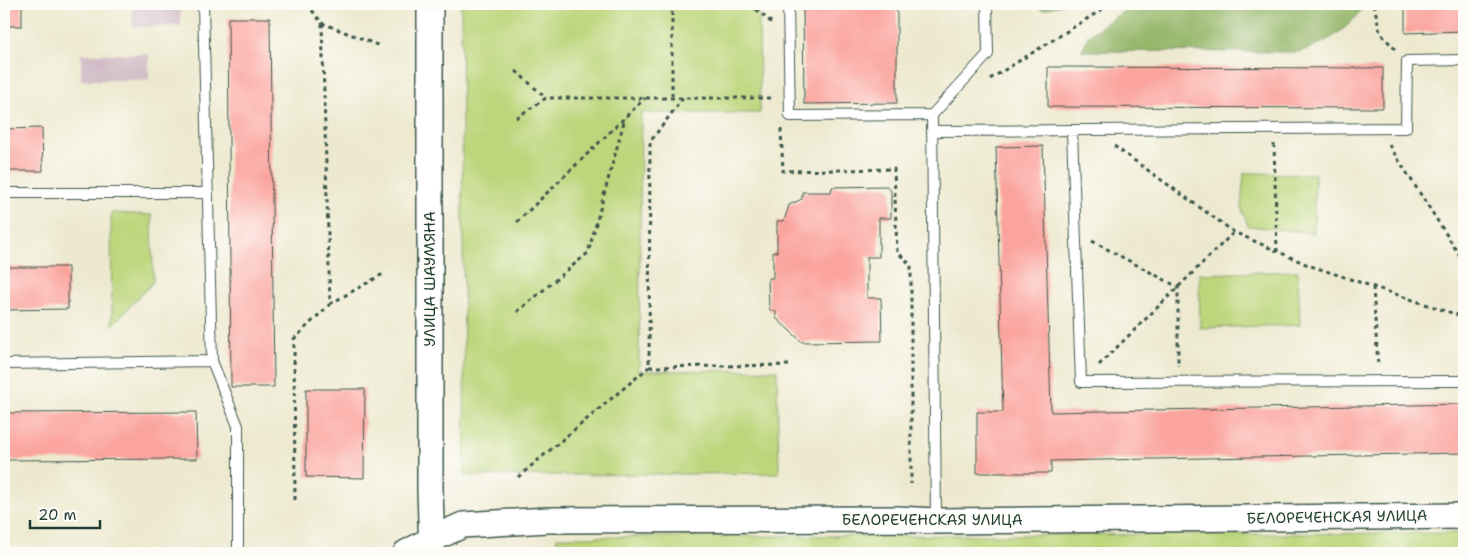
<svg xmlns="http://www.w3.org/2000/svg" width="1468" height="557" font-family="'Shantell Sans',sans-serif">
	<rect width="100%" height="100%" fill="#fdfcf7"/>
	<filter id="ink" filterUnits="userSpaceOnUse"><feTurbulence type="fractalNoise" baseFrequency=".02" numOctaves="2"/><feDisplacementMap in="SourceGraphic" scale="10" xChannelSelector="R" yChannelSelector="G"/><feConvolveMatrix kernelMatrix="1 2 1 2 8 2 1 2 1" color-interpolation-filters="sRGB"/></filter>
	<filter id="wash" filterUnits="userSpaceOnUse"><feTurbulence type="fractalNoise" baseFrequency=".0096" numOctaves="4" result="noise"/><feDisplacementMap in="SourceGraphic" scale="20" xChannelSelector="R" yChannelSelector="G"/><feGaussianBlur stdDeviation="1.12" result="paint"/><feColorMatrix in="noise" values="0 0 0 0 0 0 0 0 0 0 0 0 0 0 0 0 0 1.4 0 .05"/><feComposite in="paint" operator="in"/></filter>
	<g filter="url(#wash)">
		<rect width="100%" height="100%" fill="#ede9cf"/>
		<path fill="#d2bdc7" d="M132 4H180L181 26 133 27Z
			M81 54H149V80H81Z"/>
		<path fill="#bdd67b" stroke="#6e8a58" d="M461 4H759L760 113H641L639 371 777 370 779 473 465 476Z
			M1244 173 1315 174 1314 233 1248 226 1241 207Z
			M111 213 152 215 153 282 112 325Z
			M1298 271 1300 325 1200 328 1199 274Z
			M1464 533V553H556L557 537Z"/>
		<path fill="#96b76b" stroke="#5a7a50" d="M1031 4H1063L1043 10Z
			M1134 4H1365C1353 27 1323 45 1299 52L1082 51 1088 36Z"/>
		<g id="blocks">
			<path fill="#fba39d" d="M4 4H22V26H4Z
				M803 4H897V103L804 104Z
				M1405 4H1464V31L1405 33Z
				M228 18H270L274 387H231Z
				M1048 67 1383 68V108L1048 107Z
				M42 128 43 171H4V129Z
				M1043 146 1051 412 1464 404V453L1051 461V473H977V412H1003L996 147Z
				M887 186 891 191V218H879V257H867V298H881L882 341 802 342 776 318V311H771L769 308 768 278H773V252H777V221H784L789 205 802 199V192H831L832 187Z
				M4 267H68V309L4 310Z
				M306 389H365L364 478 306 477Z
				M196 412 197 459 4 460V413Z"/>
		</g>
	</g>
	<g filter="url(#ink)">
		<use href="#blocks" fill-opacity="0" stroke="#3e574b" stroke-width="1"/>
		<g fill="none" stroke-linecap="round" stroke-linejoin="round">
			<g stroke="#3e574b" stroke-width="12">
				<path id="service" d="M203 4 212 361 238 426V553
					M788 4 790 116 932 115
					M1072 130 1081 382 1464 381
					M932 131 1406 128 1407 61 1464 60
					M4 193H207
					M4 364 212 361
					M936 520 932 115 988 54 987 4"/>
			</g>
			<g stroke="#3e574b" stroke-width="28">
				<path id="tertiary" d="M430 4V489L432 553
					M406 553 432 539 463 525 547 520 897 519 936 521 1464 516"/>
			</g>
			<path stroke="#3e574b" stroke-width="3" stroke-dasharray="4 4" stroke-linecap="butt" d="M307 4 322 23 380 46
				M672 4V98
				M750 4 772 23
				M1374 4 1380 33 1395 49
				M516 71 546 98
				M990 79 1111 4
				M683 98 650 142 649 367 793 365
				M516 118 546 98H774
				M781 129 783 171 894 169 897 252 911 265V484
				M1274 144 1277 251
				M1389 145 1464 262
				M1114 146 1234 232 1308 265 1464 317
				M517 222 645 98
				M1092 241 1178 287V366
				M1373 287 1378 366
				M330 304 383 274
				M517 312 588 253 625 118
				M1099 365 1234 232
				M518 477 649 367
				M295 500 294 339 330 304 322 23"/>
			<use href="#service" stroke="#fff" stroke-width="10"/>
			<use href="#tertiary" stroke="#fff" stroke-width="25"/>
		</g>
	</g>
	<g text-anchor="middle" stroke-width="4" stroke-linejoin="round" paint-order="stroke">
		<g font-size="15" fill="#1f3d34" stroke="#fdfcf7">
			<text transform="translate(430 279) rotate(-90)" y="5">УЛИЦА ШАУМЯНА</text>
			<text transform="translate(1337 517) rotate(-1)" y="5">БЕЛОРЕЧЕНСКАЯ УЛИЦА</text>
			<text x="932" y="525">БЕЛОРЕЧЕНСКАЯ УЛИЦА</text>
		</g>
	</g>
	<rect width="1468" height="557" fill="none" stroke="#fdfcf7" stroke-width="20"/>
	<path d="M30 520v8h70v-8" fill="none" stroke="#1f3d34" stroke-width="2.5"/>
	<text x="38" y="520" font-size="15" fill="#1f3d34" stroke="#fdfcf7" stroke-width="4" paint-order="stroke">20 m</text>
</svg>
